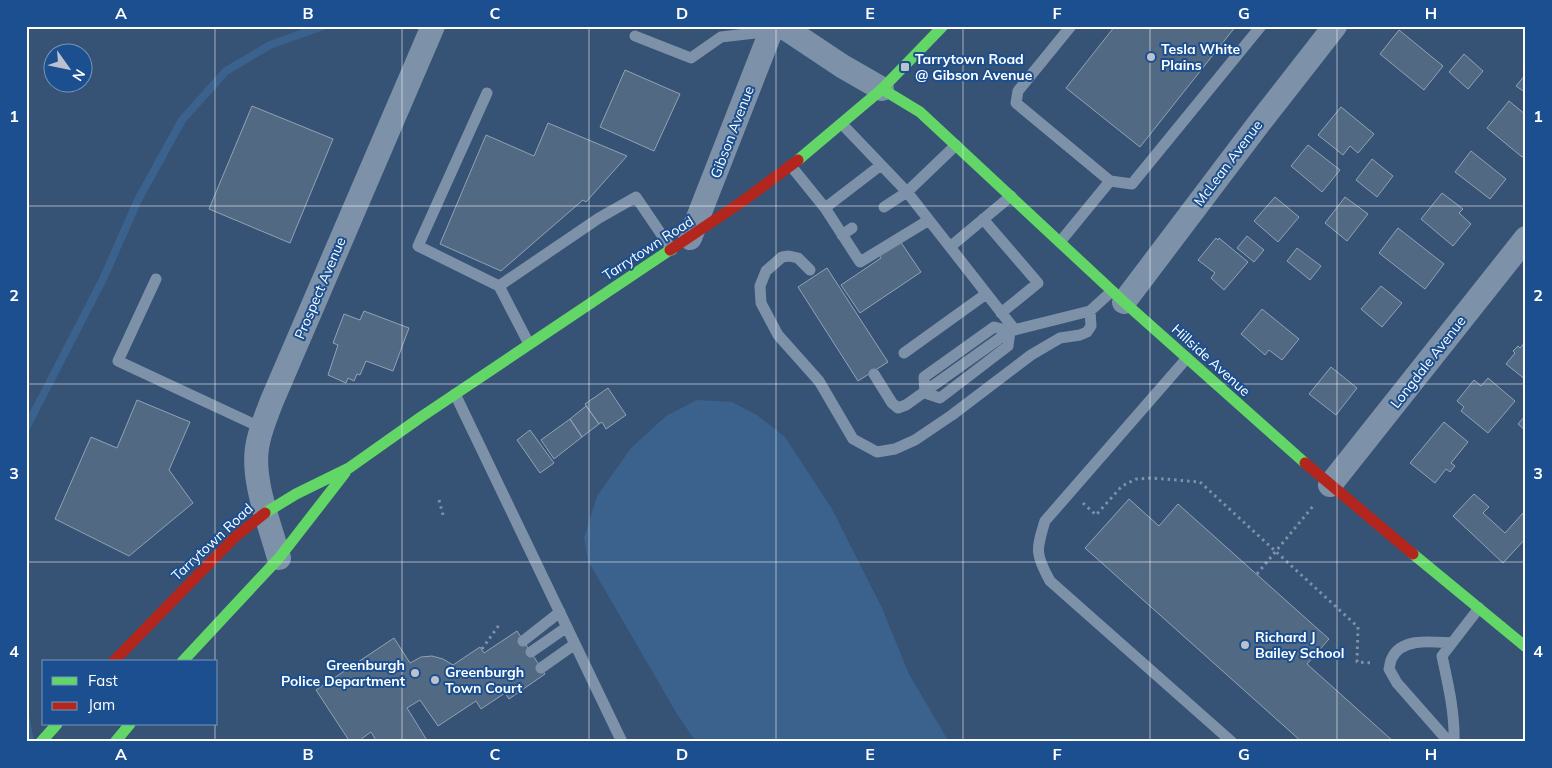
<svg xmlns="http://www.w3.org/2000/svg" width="1552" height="768" font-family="Mulish,sans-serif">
	<rect width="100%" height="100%" fill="#365274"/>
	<path fill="#3b618d" d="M697 400 732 402 757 415 785 437 832 509 882 608 909 674 949 742H696L677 714 588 561 584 538 597 496 631 448 666 416Z"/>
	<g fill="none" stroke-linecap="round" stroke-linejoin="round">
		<path stroke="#3b618d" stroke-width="8" d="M26 428 103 279 138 200 182 120 226 71 270 45 323 26
			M26 720 30 741"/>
	</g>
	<path fill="#526984" stroke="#92a2b6" d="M1115 26H1236L1140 147 1066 88Z
		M1399 30 1443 66 1424 90 1380 54Z
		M1464 54 1483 71 1468 89 1449 72Z
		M625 70 680 94 654 151 600 127Z
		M1526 74V93L1516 86Z
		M1509 101 1526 115V152L1522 157 1487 128Z
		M252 106 333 139 290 243 209 209Z
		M1341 107 1374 134 1358 153 1350 146 1343 155 1318 135Z
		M548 123 627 156 586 202 583 200 501 271 440 244 486 135 534 156Z
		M1308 145 1340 170 1322 192 1291 166Z
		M1471 151 1506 179 1490 199 1455 172Z
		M1372 159 1393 176 1377 197 1356 180Z
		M1442 193 1463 209 1459 213 1471 224 1453 246 1421 219Z
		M1275 197 1299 217 1278 242 1254 221Z
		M1345 197 1368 214 1347 241 1325 223Z
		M1398 228 1444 264 1425 289 1379 253Z
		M1247 236 1264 250 1254 262 1237 248Z
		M1216 238 1218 240 1219 238 1248 262 1224 290 1211 278 1215 273 1198 260Z
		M900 241 921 272 860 313 841 285 881 258 879 255Z
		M1297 248 1321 266 1310 280 1287 261Z
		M827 268 888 362 858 381 798 287Z
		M1381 286 1402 303 1382 327 1361 309Z
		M1262 309 1299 339 1282 360 1269 350 1265 355 1241 334Z
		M364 311 409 328 393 371 366 361 360 375 357 374 354 381 348 378 346 383 328 375 338 345 333 343 344 314 360 320Z
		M1526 341V380L1506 364 1515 353 1513 351 1518 346 1520 348Z
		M1331 367 1357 388 1336 415 1309 394Z
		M1488 378 1515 401 1488 433 1461 411 1464 407 1457 401 1474 380 1481 386Z
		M608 388 626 415 606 429 602 422 599 424 585 404Z
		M137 400 190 422 169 470 193 503 129 556 55 519 91 437 117 448Z
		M586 406 599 424 582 437 570 419Z
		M1526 415V431L1518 424Z
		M570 419 582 437 554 459 541 440Z
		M1444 422 1468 442 1451 463 1455 466 1450 472 1446 469 1435 483 1410 463Z
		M530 430 554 463 540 473 517 440Z
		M1474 494 1489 507 1483 513 1505 533 1523 513 1526 515V538L1503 563 1453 516Z
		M1129 499 1159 526 1178 504 1329 639 1307 664 1394 742H1302L1085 548Z
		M517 631 545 674 509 699 505 693 481 709 476 701 438 726 420 700 407 708 428 742H377L371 732 357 742H350L316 690 394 638 410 663 421 657 432 656 443 659 453 665 480 647 484 653Z"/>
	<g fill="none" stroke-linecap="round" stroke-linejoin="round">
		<path stroke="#7d92a8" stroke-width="3" stroke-dasharray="2.5 4" stroke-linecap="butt" d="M439 500 443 515
			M1083 503 1096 515 1122 486 1136 479 1152 478 1200 482 1358 627 1357 662 1372 663
			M1257 574 1314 505
			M482 649 499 625"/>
		<path stroke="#7d92a8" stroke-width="11" d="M1071 26 1018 91 1016 103 1110 181 1132 184 1261 26
			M635 36 691 58 721 37 771 31
			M487 93 418 246 499 286
			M842 124 907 192 884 207
			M956 145 907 192 1015 330
			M791 166 825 208 860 262 929 220
			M825 208 881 165
			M983 219 1038 283 1001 313
			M842 235 852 228
			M1060 242 1110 181
			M950 247 1011 196
			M810 270 798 258 789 256 782 257 766 271 760 286 761 303 778 335 819 381 853 439 877 452 895 449 915 440 952 415 1031 355 1060 338 1080 335 1087 332 1091 326 1090 311
			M156 279 118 361 262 428
			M529 344 499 286 599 218 636 197 672 250
			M904 353 986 294
			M1187 358 1045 521C1036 550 1035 554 1050 581L1232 742
			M874 374 892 403 898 408 906 405 1010 331 1090 311 1112 291
			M925 393 924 377 994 327 1010 331
			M925 393 940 398 1008 346 1010 331
			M455 394 622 742
			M523 641 560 612
			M531 652 567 627
			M541 668 575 644
			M1449 742 1397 683 1389 669C1390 666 1390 661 1392 658 1402 637 1433 642 1452 643
			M1454 742C1455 713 1448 684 1442 656L1479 608"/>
		<path stroke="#7d92a8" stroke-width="24" d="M782 26 842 66 882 89
			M690 238 773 26
			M1124 302 1260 122 1335 26
			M1330 485 1526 238
			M279 558C270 525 252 482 257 448 259 432 266 417 271 403L433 26"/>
		<path stroke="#63d668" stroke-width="11" d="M882 89 920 112 1124 302 1305 463
			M798 160 881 90 943 26
			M265 513 296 494 349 468 421 417 670 250
			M1413 554 1526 647
			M182 662 279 558 345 473
			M41 742 57 724
			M115 742 130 724"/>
		<path stroke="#b3261e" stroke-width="11" d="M670 250 743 201 798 160
			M1305 463 1413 554
			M113 662 235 537 265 513"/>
	</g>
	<path fill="none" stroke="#fff" stroke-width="1" stroke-opacity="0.55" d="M215 26V662M402 26V742M589 26V742M776 26V742M963 26V742M1150 26V742M1337 26V742M26 206H1526M26 384H1526M26 562H1526M215 724V742"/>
	<g fill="#b9c2ce" stroke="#1b4f8f" stroke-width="2">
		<circle cx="1151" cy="57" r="5"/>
		<rect x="900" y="62" width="10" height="10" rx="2.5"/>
		<circle cx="1245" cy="645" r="5"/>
		<circle cx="415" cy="673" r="5"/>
		<circle cx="435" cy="680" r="5"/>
	</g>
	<g text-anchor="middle" stroke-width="4" stroke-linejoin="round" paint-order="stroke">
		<g font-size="14" font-weight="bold" fill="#fff" stroke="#1b4f8f" text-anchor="start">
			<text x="1161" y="54">Tesla White<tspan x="1161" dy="16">Plains</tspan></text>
			<text x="915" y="64">Tarrytown Road<tspan x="915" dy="16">@ Gibson Avenue</tspan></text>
			<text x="1255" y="642">Richard J<tspan x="1255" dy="16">Bailey School</tspan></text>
			<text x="405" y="670" text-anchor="end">Greenburgh<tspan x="405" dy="16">Police Department</tspan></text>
			<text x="445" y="677">Greenburgh<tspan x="445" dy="16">Town Court</tspan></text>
		</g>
		<g font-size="14" fill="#fff" stroke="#1b4f8f">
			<text transform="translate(732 132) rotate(-69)" y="5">Gibson Avenue</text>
			<text transform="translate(1228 163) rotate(-53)" y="5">McLean Avenue</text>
			<text transform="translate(648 248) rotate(-33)" y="5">Tarrytown Road</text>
			<text transform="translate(320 288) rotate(-67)" y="5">Prospect Avenue</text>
			<text transform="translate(1211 360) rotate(42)" y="5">Hillside Avenue</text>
			<text transform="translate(1428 362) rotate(-52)" y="5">Longdale Avenue</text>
			<text transform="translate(212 542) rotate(-43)" y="5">Tarrytown Road</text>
		</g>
	</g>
	<rect width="1552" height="768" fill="none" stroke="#1b4f8f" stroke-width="55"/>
	<rect x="42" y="660" width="175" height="65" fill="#1b4f8f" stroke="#7695bc"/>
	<rect x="52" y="677" width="25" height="8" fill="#63d668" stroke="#7695bc"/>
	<text x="88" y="686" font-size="15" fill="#ffffff">Fast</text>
	<rect x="52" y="702" width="25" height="8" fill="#b3261e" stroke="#7695bc"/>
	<text x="88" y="710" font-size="15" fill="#ffffff">Jam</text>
	<g transform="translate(68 68) rotate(123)"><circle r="24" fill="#1b4f8f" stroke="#7695bc"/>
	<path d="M0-4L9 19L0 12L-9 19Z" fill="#b9c2ce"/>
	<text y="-8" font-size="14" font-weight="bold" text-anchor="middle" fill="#ffffff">N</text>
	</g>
	<rect x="28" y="28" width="1496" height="712" fill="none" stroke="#fff" stroke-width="2"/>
	<g font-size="16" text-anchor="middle" font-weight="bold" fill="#fff">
		<text x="121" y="19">A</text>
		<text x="308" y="19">B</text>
		<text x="495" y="19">C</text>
		<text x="682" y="19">D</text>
		<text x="870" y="19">E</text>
		<text x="1057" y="19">F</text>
		<text x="1244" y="19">G</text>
		<text x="1431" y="19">H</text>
		<text x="14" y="122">1</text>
		<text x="1538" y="122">1</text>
		<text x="14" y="301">2</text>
		<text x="1538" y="301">2</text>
		<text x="14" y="479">3</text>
		<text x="1538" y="479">3</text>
		<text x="14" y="657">4</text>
		<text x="1538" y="657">4</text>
		<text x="121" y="760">A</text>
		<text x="308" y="760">B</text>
		<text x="495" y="760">C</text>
		<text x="682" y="760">D</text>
		<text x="870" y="760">E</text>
		<text x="1057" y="760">F</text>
		<text x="1244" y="760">G</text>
		<text x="1431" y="760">H</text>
	</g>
</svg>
